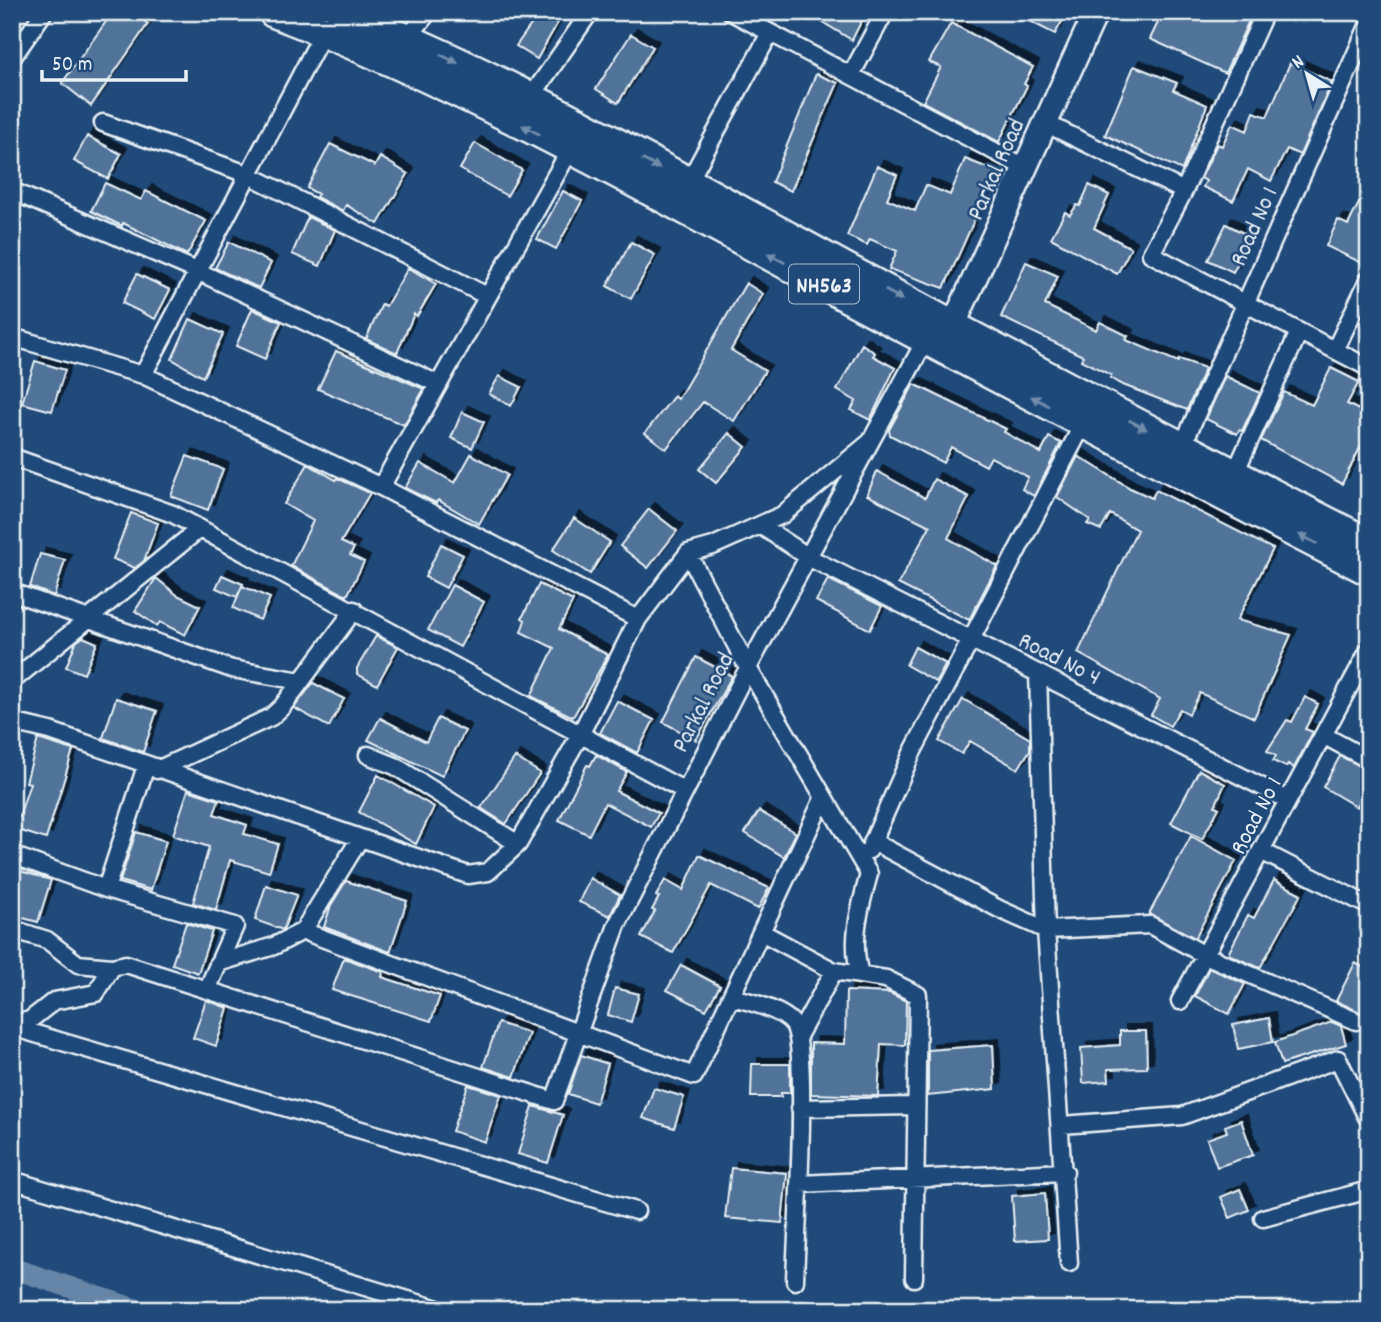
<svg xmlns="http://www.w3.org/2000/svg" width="1381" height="1322" font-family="Dekko,sans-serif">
	<defs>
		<filter id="shadow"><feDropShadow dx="6" dy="-6" stdDeviation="0" flood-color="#0009"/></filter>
	</defs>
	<rect width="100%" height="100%" fill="#1f4a7a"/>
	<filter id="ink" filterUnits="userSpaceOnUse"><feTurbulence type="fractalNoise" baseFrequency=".0143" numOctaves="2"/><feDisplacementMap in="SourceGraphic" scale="14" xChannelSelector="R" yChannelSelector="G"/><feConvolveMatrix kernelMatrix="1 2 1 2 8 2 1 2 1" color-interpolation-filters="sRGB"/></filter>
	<g filter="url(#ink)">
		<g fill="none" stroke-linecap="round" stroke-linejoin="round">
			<path stroke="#6685a7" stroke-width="21" d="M12 1268 138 1310"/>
		</g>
		<path fill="#517399" stroke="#e8f1f8" stroke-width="2" filter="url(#shadow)" d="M113 12H132L148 24 91 106 62 83Z
			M540 12H564L537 59 516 46Z
			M806 12H866L852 40Z
			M1011 12H1053L1064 18 1055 34Z
			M1163 12H1253L1225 73 1150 39Z
			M951 23 1033 67 1024 84 1027 86 999 142 923 102 941 67 929 62Z
			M631 34 653 47 618 103 596 89Z
			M1290 63 1332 82 1300 155 1287 149 1271 181 1248 169 1233 201 1203 187 1206 181 1201 178 1217 144 1222 146 1232 124 1247 131 1254 112 1267 117Z
			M1134 66 1177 83 1173 90 1207 105 1182 170 1105 135Z
			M816 74 838 83 791 191 772 182Z
			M87 136 121 154 108 179 74 161Z
			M475 143 522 170 507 196 460 169Z
			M330 144 375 166 380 157 408 174 378 224 346 205 343 211 316 197 318 194 307 188Z
			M965 159 996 171 944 288 889 269 897 251 870 239 867 245 847 236 877 166 897 175 887 199 915 211 926 185 950 195Z
			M105 183 141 200 146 191 206 221 187 255 123 223 122 226 91 211Z
			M1369 183V248L1362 263 1326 246 1338 220 1348 225Z
			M1089 185 1109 195 1094 228 1131 248 1117 274 1051 238 1065 212 1070 215 1077 205 1080 206Z
			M563 191 582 201 556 249 537 239Z
			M308 217 335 230 320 266 292 254Z
			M1226 224 1251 237 1233 272 1208 260Z
			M229 242 271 263 259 288 215 268Z
			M631 242 655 255 631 299 607 286Z
			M1026 262 1058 276 1045 305 1096 330 1100 322 1128 336 1126 340 1178 362 1179 359 1205 368 1187 410 1123 385 1110 378 1111 375 1081 360 1083 356 1001 317Z
			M408 268 436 284 417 316 414 314 397 353 366 339 382 304 386 306Z
			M137 274 170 290 155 319 122 303Z
			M746 283 763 294 731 350 765 371 734 421 703 402 666 449 645 433 674 396 678 399Z
			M252 309 281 322 265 359 236 346Z
			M190 319 223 334 203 377 172 359Z
			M862 344 875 353 873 356 895 368 870 420 851 410 856 401 837 390Z
			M336 351 424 389 404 425 318 389Z
			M35 361 65 370 52 411 22 403Z
			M1331 368 1359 382 1347 404 1369 415V430L1342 484 1261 440 1284 392 1312 405Z
			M499 376 521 387 511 406 489 394Z
			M1225 376 1260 393 1242 431 1239 430 1237 434 1206 419Z
			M914 384 1006 429 1004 432 1041 453 1049 437 1061 443 1034 496 1022 489 1028 477 991 457 986 466 951 447 943 463 890 435 889 430Z
			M462 412 484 422 472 448 451 438Z
			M729 433 746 447 716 483 699 469Z
			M471 454 507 475 479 524 438 500 436 503 405 488 420 463 455 483Z
			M187 456 223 469 208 510 171 496Z
			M1078 456 1130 488 1152 498 1156 490 1273 549 1237 620 1291 635 1254 718 1200 693 1189 714 1180 709 1170 726 1151 715 1160 699 1078 653 1137 530 1110 514 1101 530 1087 524 1090 520 1057 497Z
			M308 464 336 480 337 478 370 493 341 542 354 548 350 555 364 562 347 596 291 566 313 521 284 504Z
			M877 471 925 498 934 479 969 497 948 538 997 566 969 620 898 584 930 526 867 495Z
			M649 509 677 531 648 568 620 546Z
			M131 513 158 523 144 561 135 568 113 559Z
			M574 518 610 542 590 574 553 550Z
			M441 544 463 555 446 588 425 577Z
			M40 554 65 560 54 596 30 587Z
			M222 575 243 584 237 597 216 588Z
			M156 578 177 595 200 606 185 635 160 622 157 626 135 611Z
			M828 579 882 606 870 630 816 601Z
			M539 584 573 601 559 629 608 655 573 717 531 696 554 648 521 632 525 620 522 618Z
			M452 585 484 602 460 647 428 630Z
			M242 586 270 598 260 620 233 608Z
			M376 636 398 647 377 685 357 674V668Z
			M83 637 97 643 84 674 66 667 76 642Z
			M915 647 946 664 936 682 906 665Z
			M696 657 732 676 696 740 663 722Z
			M313 683 344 699 329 727 294 708Z
			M1305 697 1318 704 1305 729 1313 732 1294 768 1288 764 1286 767 1273 761 1276 756 1267 751 1287 720 1292 722Z
			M116 698 157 711 143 752 103 738Z
			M963 699 1030 739V750L1018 769 970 741 962 754 939 741Z
			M617 701 654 720 637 753 600 733Z
			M380 718 426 742 438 718 465 731 442 776 368 740Z
			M38 739 73 750 46 839 15 829 30 783 26 782Z
			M596 755 627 772 616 791 659 813 651 827 605 803 589 835 559 820 587 765 590 766Z
			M1340 756 1369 770V786L1357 807 1323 787Z
			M515 757 540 773 506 824 481 808Z
			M1199 770 1225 784 1215 806 1219 808 1202 839 1171 823Z
			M378 775 434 807 416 844 359 812Z
			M188 790 219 800 214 814 247 825 244 834 278 844 269 872 230 860 216 910 193 903 209 847 173 835Z
			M759 811 796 833 784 857 745 833Z
			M136 832 166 841 151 890 120 881Z
			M1191 836 1236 861 1195 938 1149 914Z
			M699 855 769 888 758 909 711 885 673 953 641 937 655 911 652 910 659 897 656 896 665 880 683 890Z
			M20 871 51 880 38 922 12 915V896Z
			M590 878 620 895 610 916 579 902Z
			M1274 880 1301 894 1260 968 1228 954 1248 915 1254 918Z
			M346 881 407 901 390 952 324 927 331 905Z
			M266 885 297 895 283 930 255 920Z
			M186 923 212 931 198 973 172 964Z
			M344 958 383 972 382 977 440 996 431 1021 332 990Z
			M1355 963 1369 970V1004L1364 1014 1336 1001Z
			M681 965 720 986 706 1010 667 990Z
			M1209 968 1245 984 1229 1014 1195 996Z
			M615 988 639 994 631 1022 608 1015Z
			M846 991 890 993 906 1001 905 1045 881 1044 878 1096 811 1094V1043L845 1044Z
			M206 1000 228 1008 216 1046 193 1038Z
			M1269 1018 1273 1042 1238 1049 1233 1025Z
			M1332 1022 1341 1026 1346 1044 1282 1064 1275 1042Z
			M498 1023 529 1033 514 1077 483 1067Z
			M1120 1031H1146L1147 1068 1108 1069 1109 1081 1083 1083 1081 1048 1120 1045Z
			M993 1045 995 1089 928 1096V1050Z
			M581 1055 608 1064 596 1103 568 1094Z
			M752 1064H790V1093H781V1097H751Z
			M468 1085 501 1095 485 1142 452 1131Z
			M654 1088 684 1097 674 1128 643 1118Z
			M533 1106 563 1115 548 1163 518 1154Z
			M1241 1120 1253 1155 1217 1167 1207 1139 1227 1132 1225 1126Z
			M731 1168 787 1173 782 1223 725 1218Z
			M1240 1189 1249 1210 1230 1218 1221 1197Z
			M1045 1193 1048 1239 1015 1241 1012 1196Z"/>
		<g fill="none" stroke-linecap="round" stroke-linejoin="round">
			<g stroke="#e8f1f8" stroke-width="21">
				<path id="street" d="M731 12 1024 167
					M1265 12 1184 191 1151 254 1369 368
					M408 38 428 12
					M12 58 44 12
					M851 75 885 12
					M529 100 590 12
					M103 123 247 174 487 296
					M1045 123 1184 191
					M688 183 770 33
					M12 191 197 271 438 384
					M12 337 143 375 381 487 638 619
					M1335 350 1369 279
					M143 375 324 31
					M1181 449 1369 24
					M12 457 173 514 685 791
					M1234 475 1299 332
					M381 487 570 150
					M760 525 810 558 1288 800
					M688 553 713 546 782 515 869 443
					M12 592 232 669 301 681
					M1038 673 1046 930 1069 1263
					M12 681 198 530
					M12 722 50 731 468 875 488 872 518 844 580 735 638 619 688 553 748 668 869 874C860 907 850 941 860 974
					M1323 735 1369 760
					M368 755 395 766 518 844
					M157 770 271 717 282 707 354 610
					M874 842 999 909 1046 930 1150 925 1205 955 1356 1021
					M869 850 912 753 1083 424
					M1261 851 1369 906
					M12 855 106 889 235 926 207 990
					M106 889 146 766
					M12 929 47 940 78 964 112 967
					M303 931 694 1076 823 799
					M763 933 834 971 886 979 918 995 914 1278
					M218 963 274 946 303 931 359 840
					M732 997C748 1001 784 1010 794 1025 809 1051 796 1240 795 1281
					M1180 1001 1369 650
					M12 1024 30 1020 54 1001 96 993 112 967 126 964 554 1101 617 925 748 668 926 339
					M12 1027 636 1211
					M798 1036 834 971
					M800 1108 916 1106
					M1062 1125 1182 1116 1338 1059 1367 1117
					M12 1180 441 1310
					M799 1184 1065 1172
					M1263 1218 1369 1190"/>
			</g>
			<g stroke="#e8f1f8" stroke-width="28">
				<path id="secondary" d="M947 339 1096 12"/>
			</g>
			<g stroke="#e8f1f8" stroke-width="35">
				<path id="highway" d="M274 12C460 83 636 182 811 277 996 377 1182 474 1369 570
					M341 12C497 73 645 160 793 240 983 344 1175 445 1369 544"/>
			</g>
			<use href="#street" stroke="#1f4a7a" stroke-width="16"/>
			<use href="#secondary" stroke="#1f4a7a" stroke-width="23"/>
			<use href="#highway" stroke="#1f4a7a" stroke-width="30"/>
		</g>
		<defs><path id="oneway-solid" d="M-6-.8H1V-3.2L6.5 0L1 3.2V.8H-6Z" transform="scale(1.75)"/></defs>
		<g fill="#6f8dac">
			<use href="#oneway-solid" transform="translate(449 59) rotate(27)"/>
			<use href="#oneway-solid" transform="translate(531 130) rotate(-153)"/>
			<use href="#oneway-solid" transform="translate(651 164) rotate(28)"/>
			<use href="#oneway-solid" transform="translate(776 258) rotate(-152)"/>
			<use href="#oneway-solid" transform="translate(894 295) rotate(29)"/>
			<use href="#oneway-solid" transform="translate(1040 401) rotate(-152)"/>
			<use href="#oneway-solid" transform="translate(1138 425) rotate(28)"/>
			<use href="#oneway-solid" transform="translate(1308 539) rotate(-153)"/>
		</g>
	</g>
	<g text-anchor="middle" stroke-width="5" stroke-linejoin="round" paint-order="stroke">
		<rect fill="#1f4a7a" stroke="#acbfd2" stroke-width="2" x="789" y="264.5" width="70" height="39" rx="5"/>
		<g font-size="23" font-weight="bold" fill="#e8f1f8">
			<text x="824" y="292">NH563</text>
		</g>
		<g font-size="24" fill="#e8f1f8" stroke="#1f4a7a">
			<text transform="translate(995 169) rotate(-66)" y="8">Parkal Road</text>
			<text transform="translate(1253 226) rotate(-66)" y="8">Road No 1</text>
			<text transform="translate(1060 658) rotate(27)" y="8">Road No 4</text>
			<text transform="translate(702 702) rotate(-63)" y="8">Parkal Road</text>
			<text transform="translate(1255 815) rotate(-62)" y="8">Road No 1</text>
		</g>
	</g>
	<rect width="1381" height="1322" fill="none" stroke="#1f4a7a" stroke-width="42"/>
	<rect x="21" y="21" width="1339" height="1280" fill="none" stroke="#e8f1f8" stroke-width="2.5" filter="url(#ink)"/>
	<g transform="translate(1307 74) rotate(323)" stroke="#1f4a7a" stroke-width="5" paint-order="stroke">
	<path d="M0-5L12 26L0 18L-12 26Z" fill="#e8f1f8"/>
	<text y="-10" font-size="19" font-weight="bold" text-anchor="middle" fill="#e8f1f8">N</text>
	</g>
	<path d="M42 70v10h144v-10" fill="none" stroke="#e8f1f8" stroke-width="3.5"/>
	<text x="52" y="70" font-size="21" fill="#e8f1f8" stroke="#1f4a7a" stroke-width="5" paint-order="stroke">50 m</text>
</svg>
